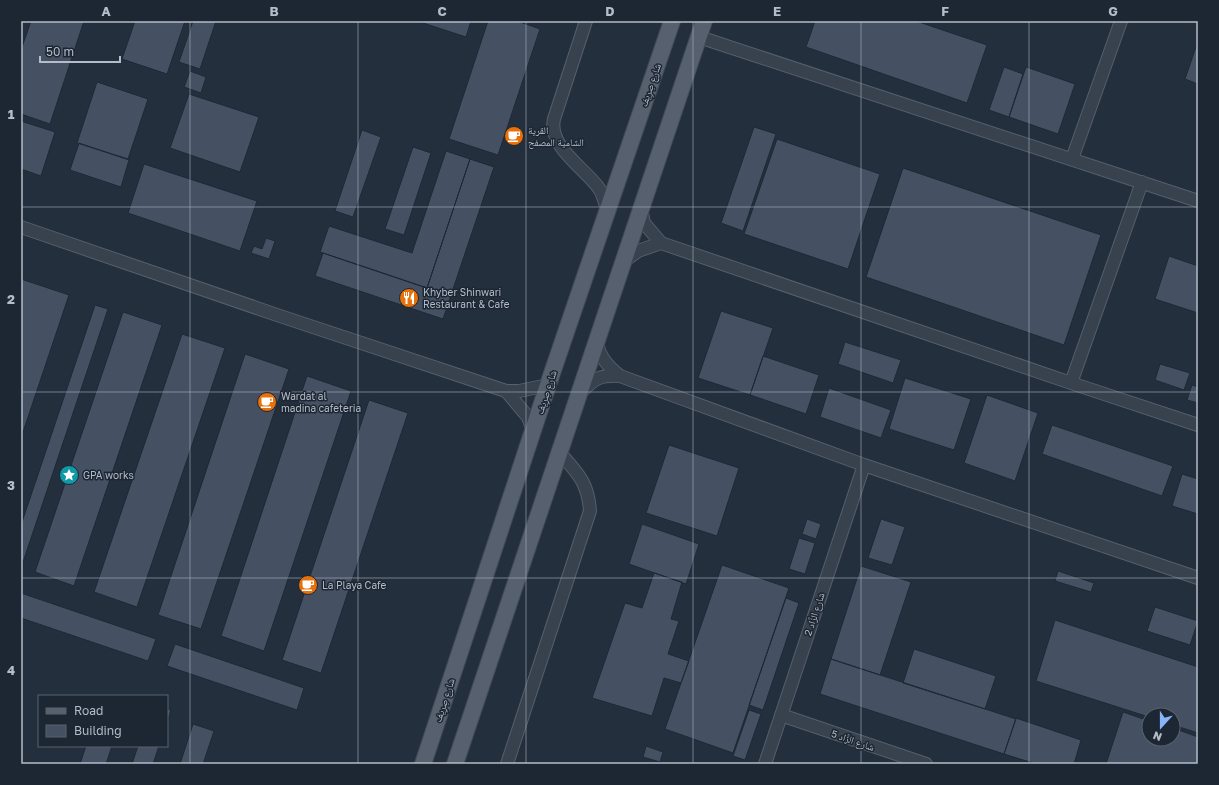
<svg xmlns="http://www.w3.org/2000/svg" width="1219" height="785" font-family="'Golos Text','Noto Naskh Arabic',sans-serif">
	<rect width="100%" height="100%" fill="#242f3e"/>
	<path fill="#455162" stroke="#1f2835" d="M31 21H84L50 124 21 114V50Z
		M135 21H185L167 74 122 59Z
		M193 21H216L200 69 179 62Z
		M417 21H471L466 37Z
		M488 21H517L540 29 498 155 449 139Z
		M815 21H916L987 45 967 103 806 47Z
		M1198 41V84L1185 79Z
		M1004 67 1023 74 1009 117 989 110Z
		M1026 67 1075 84 1058 134 1009 117Z
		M190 71 206 77 201 93 184 87Z
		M97 82 148 99 128 159 77 143Z
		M189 94 259 117 240 172 170 148Z
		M21 121 55 132 41 176 21 169Z
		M754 127 776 134 743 231 721 223Z
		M362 130 381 137 353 217 335 211Z
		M777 139 880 174 848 269 744 234Z
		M79 143 129 160 121 187 70 170Z
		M413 147 431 153 404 235 385 229Z
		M446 151 470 159 427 288 320 252 329 226 412 253Z
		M470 159 494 167 443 319 315 276 323 253 427 288Z
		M144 164 257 201 240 251 128 213Z
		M903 168 1101 235 1064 345 866 277Z
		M266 238 275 241 269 259 251 253 254 246 262 249Z
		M1169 256 1198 266V313L1155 299Z
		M21 279 69 295 21 438Z
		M95 305 108 309 21 568V525Z
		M721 311 773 328 750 395 698 378Z
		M123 312 162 325 74 586 35 572Z
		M182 334 225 348 137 607 94 592Z
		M845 342 901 360 893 383 838 364Z
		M245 354 289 369 201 629 158 615Z
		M763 356 819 375 806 414 750 395Z
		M1160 364 1190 373 1184 390 1155 380Z
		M307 376 351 391 264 651 221 636Z
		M905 378 971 399 954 450 889 429Z
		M1192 385 1198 387V403L1187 400Z
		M829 388 891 410 881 438 820 417Z
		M987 395 1038 413 1015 481 964 463Z
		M369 400 408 413 321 673 282 660Z
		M1052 425 1173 466 1162 496 1042 454Z
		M669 445 739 468 717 536 646 513Z
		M1182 474 1198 479V514L1172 506Z
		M807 519 821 524 816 539 802 534Z
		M881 519 905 527 892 565 868 558Z
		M642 524 699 544 686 584 629 564Z
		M799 538 815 543 805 574 789 569Z
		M722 565 789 588 733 753 665 729Z
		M861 566 911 582 880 675 831 659Z
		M1058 571 1094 583 1091 592 1055 581Z
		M654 573 682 582 671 619 679 621 668 654 689 661 681 683 664 678 652 716 592 698 625 603 642 608Z
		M21 593 156 639 148 661 21 618Z
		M786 598 799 603 763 710 749 705Z
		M1155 607 1198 621 1190 645 1147 631Z
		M1055 620 1198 667V733L1173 725V715H1149V717L1036 681Z
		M175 644 304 688 297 710 167 666Z
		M914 649 996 676 985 709 903 683Z
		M831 659 1016 719 1004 754 820 694Z
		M167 709 171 710 167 723Z
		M749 710 761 714 745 760 733 756Z
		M1123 712 1149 721V739H1173V728L1198 737V764H1106Z
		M1016 718 1081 740 1074 764H1036L1004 754Z
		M193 724 214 731 203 764H180Z
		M86 746H112L106 764H80Z
		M138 746H159L153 764H132Z
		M646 746 663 752 660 762 643 757Z"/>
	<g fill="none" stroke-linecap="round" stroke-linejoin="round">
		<g stroke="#565f6c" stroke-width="14">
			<path id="minor" d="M586 21 554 119C548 146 583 167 598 187 603 194 605 202 607 210
				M699 37 1198 201
				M1072 159 1121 21
				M641 209 644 223 661 243 1071 383 1198 425
				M21 227 280 316 506 391H519L548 385
				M624 261 638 251 661 243
				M597 343C600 358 608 366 620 376
				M1071 383 1142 182
				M506 391 528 417 533 431
				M581 392C595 378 600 375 620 376L864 465 1198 578
				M781 715 926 764
				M507 764 590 511C588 482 578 474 560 453
				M765 764 864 465"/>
		</g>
		<g stroke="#414a57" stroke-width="18">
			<path id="major" d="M423 764 548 385 672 21
				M455 764 704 21"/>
		</g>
		<use href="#minor" stroke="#38414e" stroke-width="12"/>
		<use href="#major" stroke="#56606e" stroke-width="16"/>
	</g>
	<path fill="none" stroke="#b4bcc9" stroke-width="1" stroke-opacity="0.55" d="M190 21V764M358 21V764M526 21V764M693 21V764M861 21V764M1029 21V764M21 207H1198M21 392H1198M21 578H1198"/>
	<defs>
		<g id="cafe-disc" transform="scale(1)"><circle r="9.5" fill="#e8710a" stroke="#1d2633"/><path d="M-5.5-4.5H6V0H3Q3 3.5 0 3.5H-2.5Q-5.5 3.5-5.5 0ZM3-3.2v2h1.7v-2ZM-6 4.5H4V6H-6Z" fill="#fff"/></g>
		<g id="restaurant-disc" transform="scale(1)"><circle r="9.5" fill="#e8710a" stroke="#1d2633"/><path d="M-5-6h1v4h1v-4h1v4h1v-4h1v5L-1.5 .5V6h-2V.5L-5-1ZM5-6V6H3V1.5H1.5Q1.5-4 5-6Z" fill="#fff"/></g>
		<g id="sight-disc" transform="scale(1)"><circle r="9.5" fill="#0f9aa8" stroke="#1d2633"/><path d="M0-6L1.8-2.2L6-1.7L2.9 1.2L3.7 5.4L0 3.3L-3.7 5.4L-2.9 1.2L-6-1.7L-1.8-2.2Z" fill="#fff"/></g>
	</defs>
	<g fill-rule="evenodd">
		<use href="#cafe-disc" x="514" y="136"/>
		<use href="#restaurant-disc" x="409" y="298"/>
		<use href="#cafe-disc" x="267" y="402"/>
		<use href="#sight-disc" x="69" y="475"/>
		<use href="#cafe-disc" x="308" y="585"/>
	</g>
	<g text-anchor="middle" stroke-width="3" stroke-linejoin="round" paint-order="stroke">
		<g font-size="10" fill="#b4bcc9" stroke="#1d2633">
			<text transform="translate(650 85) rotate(-71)" y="4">شارع صِرِيف</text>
			<text transform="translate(546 392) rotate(-72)" y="4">شارع صِرِيف</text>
			<text transform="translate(814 614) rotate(-72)" y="4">شارع الزَّاد 2</text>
			<text transform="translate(444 700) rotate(-72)" y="4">شارع صِرِيف</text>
			<text transform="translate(853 740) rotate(19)" y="4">شارع الزَّاد 5</text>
		</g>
		<g font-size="10" fill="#b4bcc9" stroke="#1d2633" text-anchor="start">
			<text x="528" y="134">القرية<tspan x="528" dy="12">الشامية المصفح</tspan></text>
			<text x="423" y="296">Khyber Shinwari<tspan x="423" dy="12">Restaurant &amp; Cafe</tspan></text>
			<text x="281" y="400">Wardat al<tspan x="281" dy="12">madina cafeteria</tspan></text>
			<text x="83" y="479">GPA works</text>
			<text x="322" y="589">La Playa Cafe</text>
		</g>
	</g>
	<rect width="1219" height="785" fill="none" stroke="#1d2633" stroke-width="44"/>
	<rect x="38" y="695" width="130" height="52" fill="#1d2633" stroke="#59626f"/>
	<rect x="46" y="708" width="20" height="6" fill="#56606e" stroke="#59626f"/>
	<text x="74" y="715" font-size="12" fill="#b4bcc9">Road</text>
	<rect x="46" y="725" width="20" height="12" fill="#455162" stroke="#59626f"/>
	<text x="74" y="735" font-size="12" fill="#b4bcc9">Building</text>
	<g transform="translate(1161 727) rotate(201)"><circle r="19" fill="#1d2633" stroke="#59626f"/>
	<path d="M0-3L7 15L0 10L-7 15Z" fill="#8ab4f8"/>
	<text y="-6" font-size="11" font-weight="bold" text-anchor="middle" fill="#b4bcc9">N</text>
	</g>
	<path d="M40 56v6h80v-6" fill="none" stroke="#b4bcc9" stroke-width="2"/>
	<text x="46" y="56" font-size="12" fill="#b4bcc9" stroke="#1d2633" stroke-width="3" paint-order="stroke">50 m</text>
	<rect x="22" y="22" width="1175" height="741" fill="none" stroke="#b4bcc9" stroke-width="1.5"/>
	<g font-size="13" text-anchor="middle" font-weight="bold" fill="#b4bcc9">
		<text x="106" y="16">A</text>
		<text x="274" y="16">B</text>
		<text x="442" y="16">C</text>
		<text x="610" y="16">D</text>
		<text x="777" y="16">E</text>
		<text x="945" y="16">F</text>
		<text x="1113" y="16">G</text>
		<text x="11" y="119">1</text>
		<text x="11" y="304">2</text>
		<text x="11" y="490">3</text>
		<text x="11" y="675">4</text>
	</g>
</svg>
